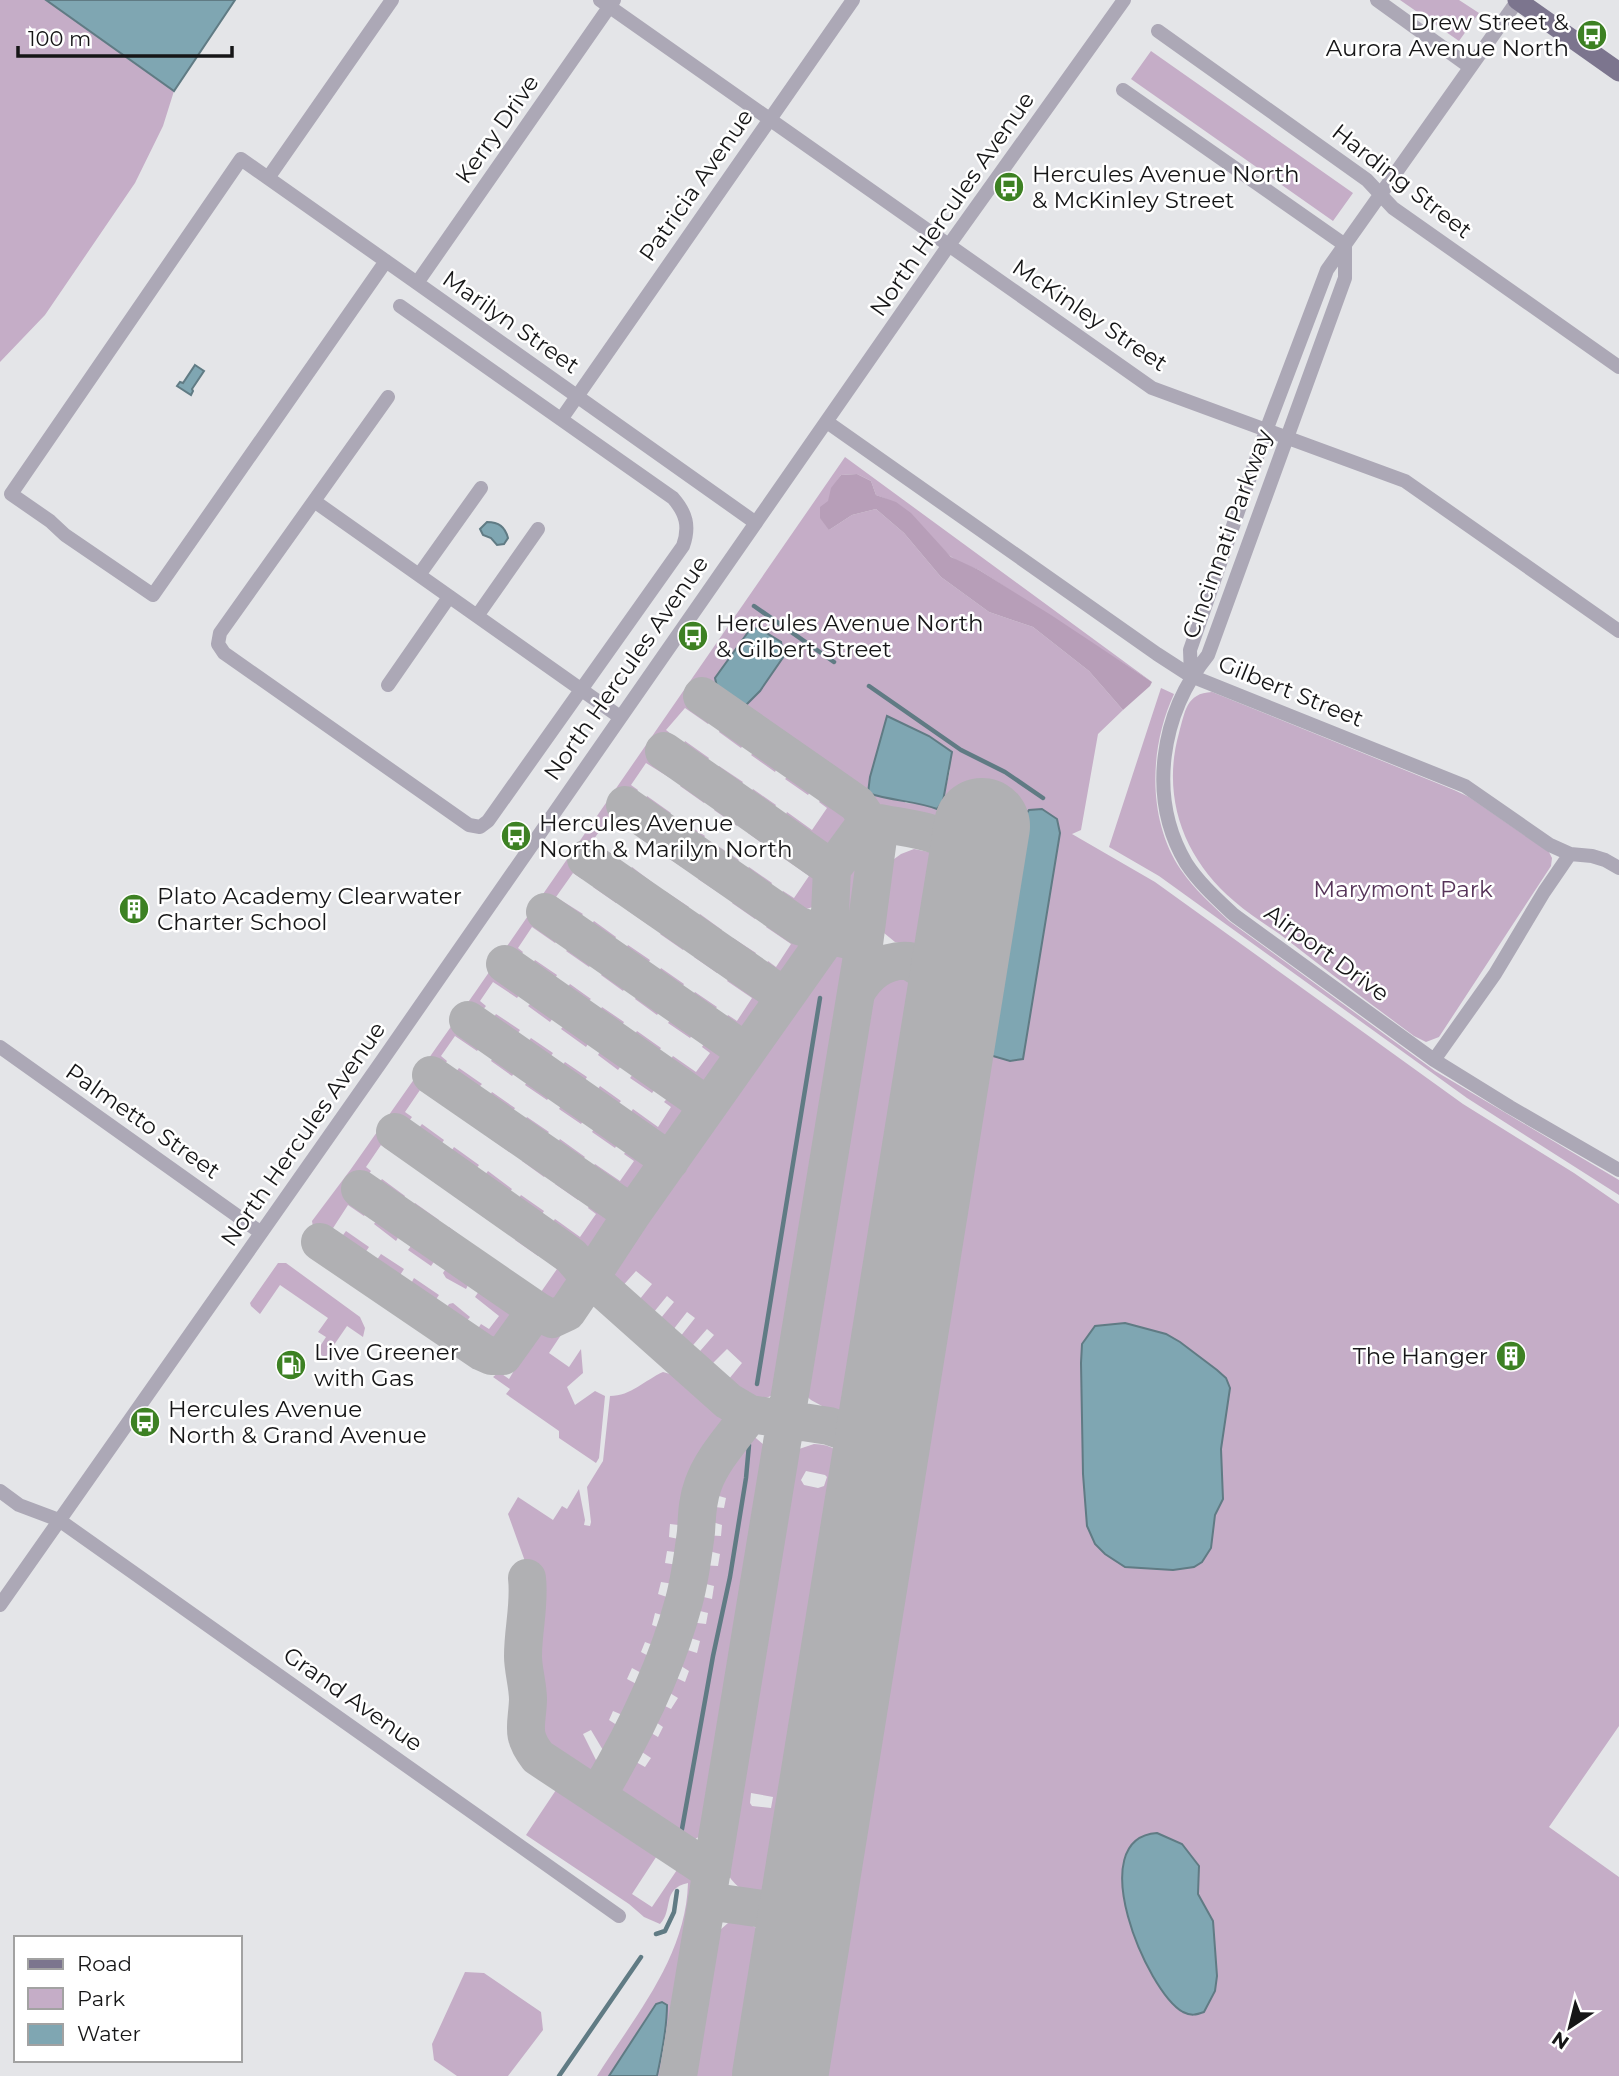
<svg xmlns="http://www.w3.org/2000/svg" width="1619" height="2076" font-family="Montserrat,sans-serif">
	<rect width="100%" height="100%" fill="#e4e5e8"/>
	<path fill="#c5adc7" fill-rule="evenodd" d="M0 0H46L174 91 163 126 135 183 45 315 0 362Z
		M1400 0H1459L1479 13 1459 41Z
		M1151 51 1353 193 1333 221 1131 79Z
		M845 457 1152 682 979 570C969 566 957 562 949 555 919 528 917 510 876 495L871 481 857 474 841 475C826 495 828 506 829 530L852 515 876 509 904 533 941 577 989 612 1033 627 1089 671 1123 710 1098 734 1081 830 1072 834 1155 882 1463 1104 1574 1173 1619 1204V1726L1549 1827 1619 1877V2076H804L1008 829 871 806 703 690 696 702 712 712 713 716 708 724 685 708 666 730 675 737 668 747 658 750 660 758 674 768 675 772 670 778 646 763 631 785 638 790 632 798 628 799 624 797 618 807 626 817 621 824 609 817 592 842 621 860 615 868H610L592 856H583L581 859 585 874 582 879 573 873 556 897 583 914 574 924 551 908 547 909 543 914 544 918 560 931 561 936 555 943 532 927 518 948 523 952 517 961H505L501 967V969L521 984 522 991 517 998 493 982 480 1001 486 1006 477 1017 469 1016 465 1024 482 1037 483 1043 477 1051 455 1036 441 1056 447 1061 441 1070 432 1071 428 1079 449 1094 444 1106 420 1090 405 1112 412 1117 403 1129 398 1126 392 1135 409 1148 410 1153 405 1161 381 1145 366 1167 371 1171 356 1192 372 1205 364 1216 348 1205 324 1242 321 1240 317 1245 490 1365 485 1372 318 1256 312 1221 351 1169 476 991ZM887 716 929 736 950 770 943 800 937 808 924 804 906 803 870 777ZM1024 817 986 1054 996 975Z
		M1161 688 1174 694C1149 748 1147 820 1181 870 1195 890 1212 905 1229 921L1435 1071 1619 1180V1195L1467 1098 1159 876 1109 847Z
		M1212 692 1454 790 1469 797 1549 852 1552 858 1551 866 1439 1037 1426 1042 1414 1036C1372 1005 1331 974 1290 942 1272 928 1251 916 1234 901 1184 859 1161 797 1179 733 1185 712 1186 693 1212 692Z
		M728 724 746 735V741L741 748 719 732 722 725Z
		M685 741 709 758 703 767H696L679 753Z
		M760 746 780 762 775 772 751 755Z
		M719 766 743 782 737 790 732 791 716 780 713 774Z
		M794 770 812 782 813 787 808 795 785 779Z
		M689 777 707 790 709 796 704 803 680 786Z
		M753 789 776 805 770 814 761 812 747 801V797Z
		M829 794 857 815 858 823 832 857 824 856 781 825 787 812 812 830 827 808 819 802 825 795Z
		M647 796 671 813 666 820C657 821 646 814 642 806Z
		M720 802H724L742 815 737 826 714 810Z
		M681 820 705 836 699 844 692 845 678 835 676 828Z
		M641 824 657 835 659 841 654 848 632 832 637 825Z
		M757 825 775 837 776 841 771 850 748 833 752 826Z
		M865 836H868L870 840 859 909 857 917 853 920 846 919 840 915C831 880 846 864 865 836Z
		M715 844 739 860 731 869H727L709 856Z
		M675 848 692 860 693 864 688 871 665 856 669 849Z
		M789 848 819 869 824 888 822 904 791 914 779 906 777 899 783 891 794 898 809 876 782 857Z
		M914 849 929 852 942 861 950 877 941 932 933 939 913 946 895 942 884 933 877 919 884 880 890 862 901 854Z
		M632 867 653 883 648 892H644L627 879 626 876Z
		M749 867 772 883 767 891 760 892 745 883 743 874Z
		M708 871 725 884 726 889 722 895 698 879 703 872Z
		M601 878 621 891V895L616 903 593 887Z
		M665 891 689 907 683 915 678 916 661 903 660 900Z
		M742 895 758 906 760 912 755 919 732 903 737 896Z
		M635 901 655 915 650 926 627 910Z
		M700 914 722 930 716 939 712 940 695 927 694 922Z
		M776 919 807 940 809 951 789 982C776 985 772 981 762 974L768 961 776 967 791 944 766 927 772 920Z
		M594 921 616 937 610 946 607 947 587 934V930Z
		M669 925 688 939 683 950 660 934Z
		M733 938 756 953 751 961 745 963 728 950V946Z
		M575 942 594 953 595 959 589 967 566 951Z
		M628 945 650 960 644 970 640 971 621 958Z
		M703 949 721 961 722 965 717 973 694 957 699 950Z
		M831 953 844 958 850 967 780 1391C754 1406 747 1402 724 1385L742 1363 727 1349 707 1369 694 1358 714 1335 707 1329 687 1352 676 1342 695 1318 687 1312 669 1335 656 1324 674 1302 667 1296 649 1318 635 1305 652 1284 636 1271 619 1290C606 1273 619 1251 628 1235L822 958Z
		M535 960 557 975 552 984 546 985 530 975 529 969Z
		M609 966 627 977 629 981 623 991 601 975Z
		M661 968 684 984 678 993 673 994 654 981Z
		M738 972 769 996 771 1008 751 1037 738 1040 720 1027 728 1015 737 1021 752 998 727 981 733 973Z
		M891 978C911 979 922 985 930 1004L865 1402 833 1412 811 1400 801 1391 865 998C871 986 877 982 891 978Z
		M570 984 591 999 579 1008 564 998V992Z
		M646 990 662 1001V1007L657 1015 635 999 641 991Z
		M695 992 717 1007 707 1018 690 1006 688 1001Z
		M538 996 556 1008V1014L550 1022 528 1006Z
		M602 1007 624 1022 619 1031 614 1033 599 1023 596 1018Z
		M679 1013 694 1023 696 1030 690 1038 668 1023 674 1015Z
		M496 1014 520 1030 513 1040 509 1041 491 1028 490 1023Z
		M570 1019 591 1032 592 1037 586 1047 561 1029Z
		M637 1031 661 1048 654 1058H650L631 1046V1040Z
		M713 1036 731 1049 733 1063 709 1096 704 1097 668 1071 667 1064 673 1056 696 1072 710 1053 702 1047 708 1037Z
		M531 1038 553 1053 546 1063 543 1064 525 1051 524 1047Z
		M609 1045 624 1055 626 1059 618 1070 598 1055 602 1048Z
		M503 1051 518 1061V1067L512 1076 491 1061 497 1052Z
		M565 1062 587 1077 581 1087H576L559 1075 558 1071Z
		M459 1068 482 1084 471 1095 454 1083 452 1077Z
		M642 1068 658 1079 659 1084 652 1093 630 1078 637 1069Z
		M535 1074 553 1086 554 1091 547 1100 525 1085 530 1077Z
		M600 1086 621 1101 611 1112 592 1098Z
		M674 1091 693 1104 695 1116 674 1146 661 1148 638 1131 642 1124 639 1122 634 1128 626 1123V1119L633 1109 658 1127 671 1107 664 1102Z
		M492 1092 515 1108 509 1117 504 1118 486 1105V1102Z
		M571 1098 586 1109 587 1115 581 1124 559 1109 565 1100Z
		M465 1105 482 1118V1122L477 1129 455 1113 459 1107Z
		M527 1117 549 1132 539 1142 523 1131 521 1126Z
		M605 1122 620 1134 621 1138 615 1148 592 1132 598 1123Z
		M422 1124 444 1140 438 1149 433 1150 417 1139 415 1133Z
		M498 1129 515 1141V1148L511 1153 488 1137 492 1130Z
		M560 1139 585 1157 574 1168 552 1152Z
		M636 1144 655 1159 657 1170 636 1201 625 1203 589 1179 588 1173 595 1164 620 1181 634 1161 624 1154 630 1146Z
		M454 1147 479 1165 473 1173 466 1174 450 1162 448 1156Z
		M527 1153H533L549 1164 550 1169 544 1177 522 1161Z
		M427 1160 443 1172V1178L438 1185 415 1168 421 1161Z
		M488 1171 512 1189 507 1196 500 1198 482 1185V1179Z
		M565 1176 582 1187 583 1193 578 1200 555 1184 559 1177Z
		M382 1179 405 1196 400 1204 395 1205 376 1192 377 1186Z
		M461 1184 476 1196 477 1201 472 1209 449 1192 454 1185Z
		M521 1195 544 1211 538 1220 534 1222 516 1209V1203Z
		M599 1199 617 1212 619 1224 597 1258 585 1260 551 1233 549 1227 555 1219 580 1237 596 1214 588 1208 593 1200Z
		M415 1203 439 1220 434 1227 428 1229 410 1216V1211Z
		M493 1207 510 1220 511 1224 505 1232 481 1215 487 1208Z
		M385 1213 405 1226 396 1241 374 1224 381 1214Z
		M449 1227 471 1244 467 1251 461 1253 444 1241V1234Z
		M346 1231 369 1247 360 1260 338 1247 337 1243Z
		M527 1231 544 1242 545 1248 538 1256 515 1240 521 1232Z
		M418 1237 438 1251V1256L431 1266 408 1250Z
		M481 1251 505 1267 501 1274 495 1276 478 1263 477 1257Z
		M381 1254 404 1269 395 1283 392 1284 373 1271 371 1268Z
		M560 1254 576 1271 579 1281 560 1308 547 1311 511 1287 515 1275 541 1292 557 1269 549 1263 556 1255Z
		M451 1261H454L473 1275 466 1289 446 1278 443 1273Z
		M278 1263H286L360 1317 365 1328 363 1337 347 1326 325 1358 317 1351 326 1337 318 1332 328 1318 280 1285 260 1314 251 1306 250 1303Z
		M414 1278 439 1295 430 1308H427L406 1293Z
		M484 1284H488L525 1312 526 1316 505 1345 486 1348 472 1338 481 1324 489 1329 499 1316 475 1297Z
		M453 1303 470 1317 459 1330 441 1316 449 1304Z
		M553 1330 561 1335 549 1353 569 1367 581 1349 583 1373 567 1387 575 1405 595 1391 605 1396 599 1458 596 1463 559 1438V1431L506 1394 510 1389 493 1377 499 1372 509 1379 515 1369 511 1366 506 1371 502 1368 522 1340Z
		M663 1372 691 1380 733 1419C729 1439 712 1453 702 1471 693 1488 692 1505 689 1524L687 1526 670 1524 669 1537 688 1541 687 1550 682 1553 667 1551 665 1563 684 1566V1576L680 1585 661 1582 658 1594 676 1600 677 1609 672 1618 655 1613 652 1625 669 1631 664 1647 661 1648 645 1642 641 1652 658 1661 652 1674 647 1676 632 1668 627 1679 644 1688 645 1691 632 1719 613 1711 609 1720 626 1731 610 1762 591 1730 583 1734 602 1772 599 1784 594 1787 548 1755 539 1742 534 1729 536 1716 530 1659 533 1600 531 1578 508 1514 518 1497 553 1520 562 1506 567 1509 579 1489 585 1520 584 1525 590 1526 591 1522 587 1487 603 1461 610 1396C631 1396 645 1380 663 1372Z
		M750 1433 770 1450 710 1824C701 1836 694 1844 679 1842L611 1797 610 1789 627 1757 645 1767 651 1758 633 1746 641 1727 658 1737 663 1727 647 1716 655 1701 671 1709 678 1698 660 1687 668 1674 685 1682 689 1671 673 1661 678 1647 697 1653 700 1641 684 1636 683 1633 689 1622 706 1624 708 1613 692 1609 695 1595 712 1599 714 1586 698 1582C695 1577 697 1570 699 1565L718 1566 720 1554 705 1550 701 1546 703 1535 721 1536 722 1525 703 1519 705 1506 724 1508 726 1498 712 1494 709 1489C716 1469 731 1443 750 1433Z
		M814 1444C832 1444 842 1453 854 1464L788 1871C769 1904 736 1899 723 1864L790 1452ZM806 1471 825 1475 827 1477 824 1486 818 1488 804 1485 801 1480ZM751 1793 773 1797 771 1808 752 1806 750 1803Z
		M563 1787 572 1788 662 1848 632 1894 652 1907 683 1861 691 1871 699 1890 668 2076H657L664 2046 662 2002 655 2004 609 2076H597C635 2016 686 1957 688 1883 661 1889 674 1909 660 1924L644 1917 629 1904 526 1835 556 1790Z
		M737 1921C756 1926 767 1931 775 1950L754 2076H688L711 1938 728 1923Z
		M465 1972 484 1973 541 2012 543 2030 508 2076H457L434 2060 432 2044Z"/>
	<path fill="#b79eb8" d="M857 474 871 481 876 495 896 502 911 513 951 557 979 570 1051 615 1152 682 1150 686 1123 710 1089 671 1033 627 989 612 941 577 904 533 876 509 852 515 829 530 820 518V507L828 501 831 488 841 475Z"/>
	<path fill="#7fa6b2" stroke="#607b84" stroke-width="2" d="M46 0H235L174 91Z
		M195 365 204 371 192 389 193 391 191 395 177 386 180 382 183 383Z
		M487 522C499 522 505 527 508 538L504 544 497 545 491 538 483 535 480 529Z
		M751 628 760 629 781 642 784 656 760 691 744 707C727 702 718 696 715 678Z
		M887 716 929 736 952 752 943 801 937 809C916 801 891 801 868 793L870 777Z
		M1042 809 1057 819 1060 833 1023 1059 1010 1061 986 1054 985 1044 1024 817 1029 810Z
		M1125 1323 1166 1334 1180 1342 1217 1370 1226 1378 1230 1388 1221 1449 1223 1499 1215 1515 1211 1548 1202 1562 1194 1567 1173 1570 1125 1567 1105 1554 1095 1544 1087 1526 1083 1474 1081 1363 1082 1344 1095 1326Z
		M1157 1833 1182 1844 1199 1866 1198 1894 1213 1921 1217 1976 1215 1991 1204 2012C1196 2015 1191 2016 1183 2012 1146 1991 1082 1838 1157 1833Z
		M662 2002 667 2005C667 2029 662 2053 657 2076H609L656 2004Z"/>
	<g fill="none" stroke-linecap="round" stroke-linejoin="round">
		<path stroke="#607b84" stroke-width="4.5" d="M754 606 834 662
			M869 686 961 750 1005 772 1043 798
			M757 1384 820 998
			M682 1829 713 1656 730 1577 746 1478 749 1445
			M656 1934 665 1931 674 1912 677 1891
			M559 2076 641 1957"/>
		<path stroke="#b0b0b3" stroke-width="38" d="M702 696 857 804 868 820 832 869
			M625 805 799 926 829 935 832 869 664 751
			M586 859 785 997
			M545 912 746 1052
			M864 944 829 935 632 1214 590 1278 728 1401 750 1414 829 1426 852 1434 867 1450 877 1477
			M505 964 708 1106
			M856 993C867 973 884 959 909 961 940 979 942 983 952 1017
			M468 1020 670 1161
			M431 1075 632 1214
			M360 1189 536 1310
			M320 1242 482 1352 491 1356H503L536 1310 552 1319 567 1312 590 1278 571 1256 395 1132
			M527 1578C530 1605 523 1629 523 1656 523 1670 528 1685 528 1700 527 1726 520 1734 538 1757L712 1872
			M597 1796C633 1736 666 1669 684 1601 690 1579 693 1555 696 1532 697 1516 697 1501 703 1485 712 1459 734 1436 750 1414
			M707 1901 805 1915
			M678 2076 864 944 880 823C909 829 952 830 966 860 970 868 971 878 973 887"/>
		<path stroke="#b0b0b3" stroke-width="96" d="M780 2076 982 826"/>
		<path stroke="#aca8b6" stroke-width="14" d="M600 0 1152 388 1405 481 1619 631
			M1377 0 1470 67
			M1158 31 1367 180 1393 208 1619 367
			M1123 90 1345 245
			M268 178 392 0
			M1345 245V278L1208 655C1161 713 1147 797 1186 863 1199 883 1217 899 1234 915L1434 1060 1510 1107 1619 1170
			M386 261 153 595 65 535 50 521 11 494 241 159 417 283 756 523
			M417 283 614 0
			M388 397 220 633 218 644 224 653 469 825 480 827 488 821 683 546C690 526 686 513 673 498L400 306
			M562 418 853 0
			M827 422 1157 654 1191 676 1465 786 1550 845 1570 854 1592 856 1605 860 1619 868
			M314 501 620 717
			M419 575 481 488
			M477 616 538 529
			M1191 676 1190 650 1267 428 1327 270 1518 0
			M388 685 449 597
			M0 1047 260 1232
			M1434 1060 1495 974 1544 892 1570 854
			M0 1491 19 1505 59 1520 619 1916
			M0 1605 379 1065 949 245 1124 0"/>
		<path stroke="#7c758e" stroke-width="19" d="M1517 0 1619 72"/>
	</g>
	<defs>
		<g id="bus-disc" transform="scale(1.575)"><circle r="9.5" fill="#3d8123" stroke="#fff"/><path d="M-5-6H5V4H4V6H2V4H-2V6H-4V4H-5ZM-3.5-4V0h7V-4ZM-3.5 1.2v1.5H-2V1.2ZM2 1.2v1.5H3.5V1.2Z" fill="#fff"/></g>
		<g id="building-disc" transform="scale(1.575)"><circle r="9.5" fill="#3d8123" stroke="#fff"/><path d="M-4-6H4V6H1V3H-1V6H-4ZM-2.5-4.3h1.7v1.8h-1.7ZM.8-4.3h1.7v1.8H.8ZM-2.5-1h1.7V.8h-1.7ZM.8-1h1.7V.8H.8Z" fill="#fff"/></g>
		<g id="fuel-disc" transform="scale(1.575)"><circle r="9.5" fill="#3d8123" stroke="#fff"/><path d="M-5.5-6h7V0h2V4h1.3V-2.5L3-4.5l.8-.8L6-3V5H2.5V1h-1V6h-7ZM-4.2-4.7v3.2H.2V-4.7Z" fill="#fff"/></g>
	</defs>
	<g fill-rule="evenodd">
		<use href="#bus-disc" x="1592" y="35"/>
		<use href="#bus-disc" x="1009" y="187"/>
		<use href="#bus-disc" x="693" y="636"/>
		<use href="#bus-disc" x="516" y="836"/>
		<use href="#building-disc" x="134" y="909"/>
		<use href="#building-disc" x="1511" y="1356"/>
		<use href="#fuel-disc" x="291" y="1365"/>
		<use href="#bus-disc" x="145" y="1422"/>
	</g>
	<g text-anchor="middle" stroke-width="5" stroke-linejoin="round" paint-order="stroke">
		<g font-size="23" fill="#161617" stroke="#fff" text-anchor="start">
			<text x="1569" y="30" text-anchor="end">Drew Street &amp;<tspan x="1569" dy="26">Aurora Avenue North</tspan></text>
			<text x="1032" y="182">Hercules Avenue North<tspan x="1032" dy="26">&amp; McKinley Street</tspan></text>
			<text x="716" y="631">Hercules Avenue North<tspan x="716" dy="26">&amp; Gilbert Street</tspan></text>
			<text x="539" y="831">Hercules Avenue<tspan x="539" dy="26">North &amp; Marilyn North</tspan></text>
			<text x="157" y="904">Plato Academy Clearwater<tspan x="157" dy="26">Charter School</tspan></text>
			<text x="314" y="1360">Live Greener<tspan x="314" dy="26">with Gas</tspan></text>
			<text x="1488" y="1364" text-anchor="end">The Hanger</text>
			<text x="168" y="1417">Hercules Avenue<tspan x="168" dy="26">North &amp; Grand Avenue</tspan></text>
		</g>
		<g font-size="23" fill="#161617" stroke="#fff">
			<text transform="translate(497 129) rotate(-55)" y="8">Kerry Drive</text>
			<text transform="translate(1402 181) rotate(38)" y="8">Harding Street</text>
			<text transform="translate(696 185) rotate(-55)" y="8">Patricia Avenue</text>
			<text transform="translate(952 204) rotate(-55)" y="8">North Hercules Avenue</text>
			<text transform="translate(1090 315) rotate(34)" y="8">McKinley Street</text>
			<text transform="translate(511 322) rotate(35)" y="8">Marilyn Street</text>
			<text transform="translate(1227 534) rotate(-70)" y="8">Cincinnati Parkway</text>
			<text transform="translate(626 668) rotate(-55)" y="8">North Hercules Avenue</text>
			<text transform="translate(1291 691) rotate(22)" y="8">Gilbert Street</text>
			<text transform="translate(1327 953) rotate(36)" y="8">Airport Drive</text>
			<text transform="translate(143 1121) rotate(35)" y="8">Palmetto Street</text>
			<text transform="translate(303 1134) rotate(-55)" y="8">North Hercules Avenue</text>
			<text transform="translate(353 1699) rotate(35)" y="8">Grand Avenue</text>
		</g>
		<g font-size="23" fill="#553358" stroke="#fff">
			<text x="1403" y="897">Marymont Park</text>
		</g>
	</g>
	<rect x="14" y="1936" width="228" height="126" fill="#ffffff" stroke="#a2a2a2" stroke-width="2"/>
	<rect x="28" y="1959" width="35" height="10" fill="#7c758e" stroke="#a2a2a2" stroke-width="2"/>
	<text x="77" y="1971" font-size="21" fill="#161617">Road</text>
	<rect x="28" y="1988" width="35" height="21" fill="#c5adc7" stroke="#a2a2a2" stroke-width="2"/>
	<text x="77" y="2006" font-size="21" fill="#161617">Park</text>
	<rect x="28" y="2024" width="35" height="21" fill="#7fa6b2" stroke="#a2a2a2" stroke-width="2"/>
	<text x="77" y="2041" font-size="21" fill="#161617">Water</text>
	<g transform="translate(1570 2027) rotate(215)" stroke="#ffffff" stroke-width="5" paint-order="stroke">
	<path d="M0-5L12 26L0 18L-12 26Z" fill="#161617"/>
	<text y="-10" font-size="19" font-weight="bold" text-anchor="middle" fill="#161617">N</text>
	</g>
	<path d="M18 46v10h214v-10" fill="none" stroke="#161617" stroke-width="3.5"/>
	<text x="28" y="46" font-size="21" fill="#161617" stroke="#ffffff" stroke-width="5" paint-order="stroke">100 m</text>
</svg>
